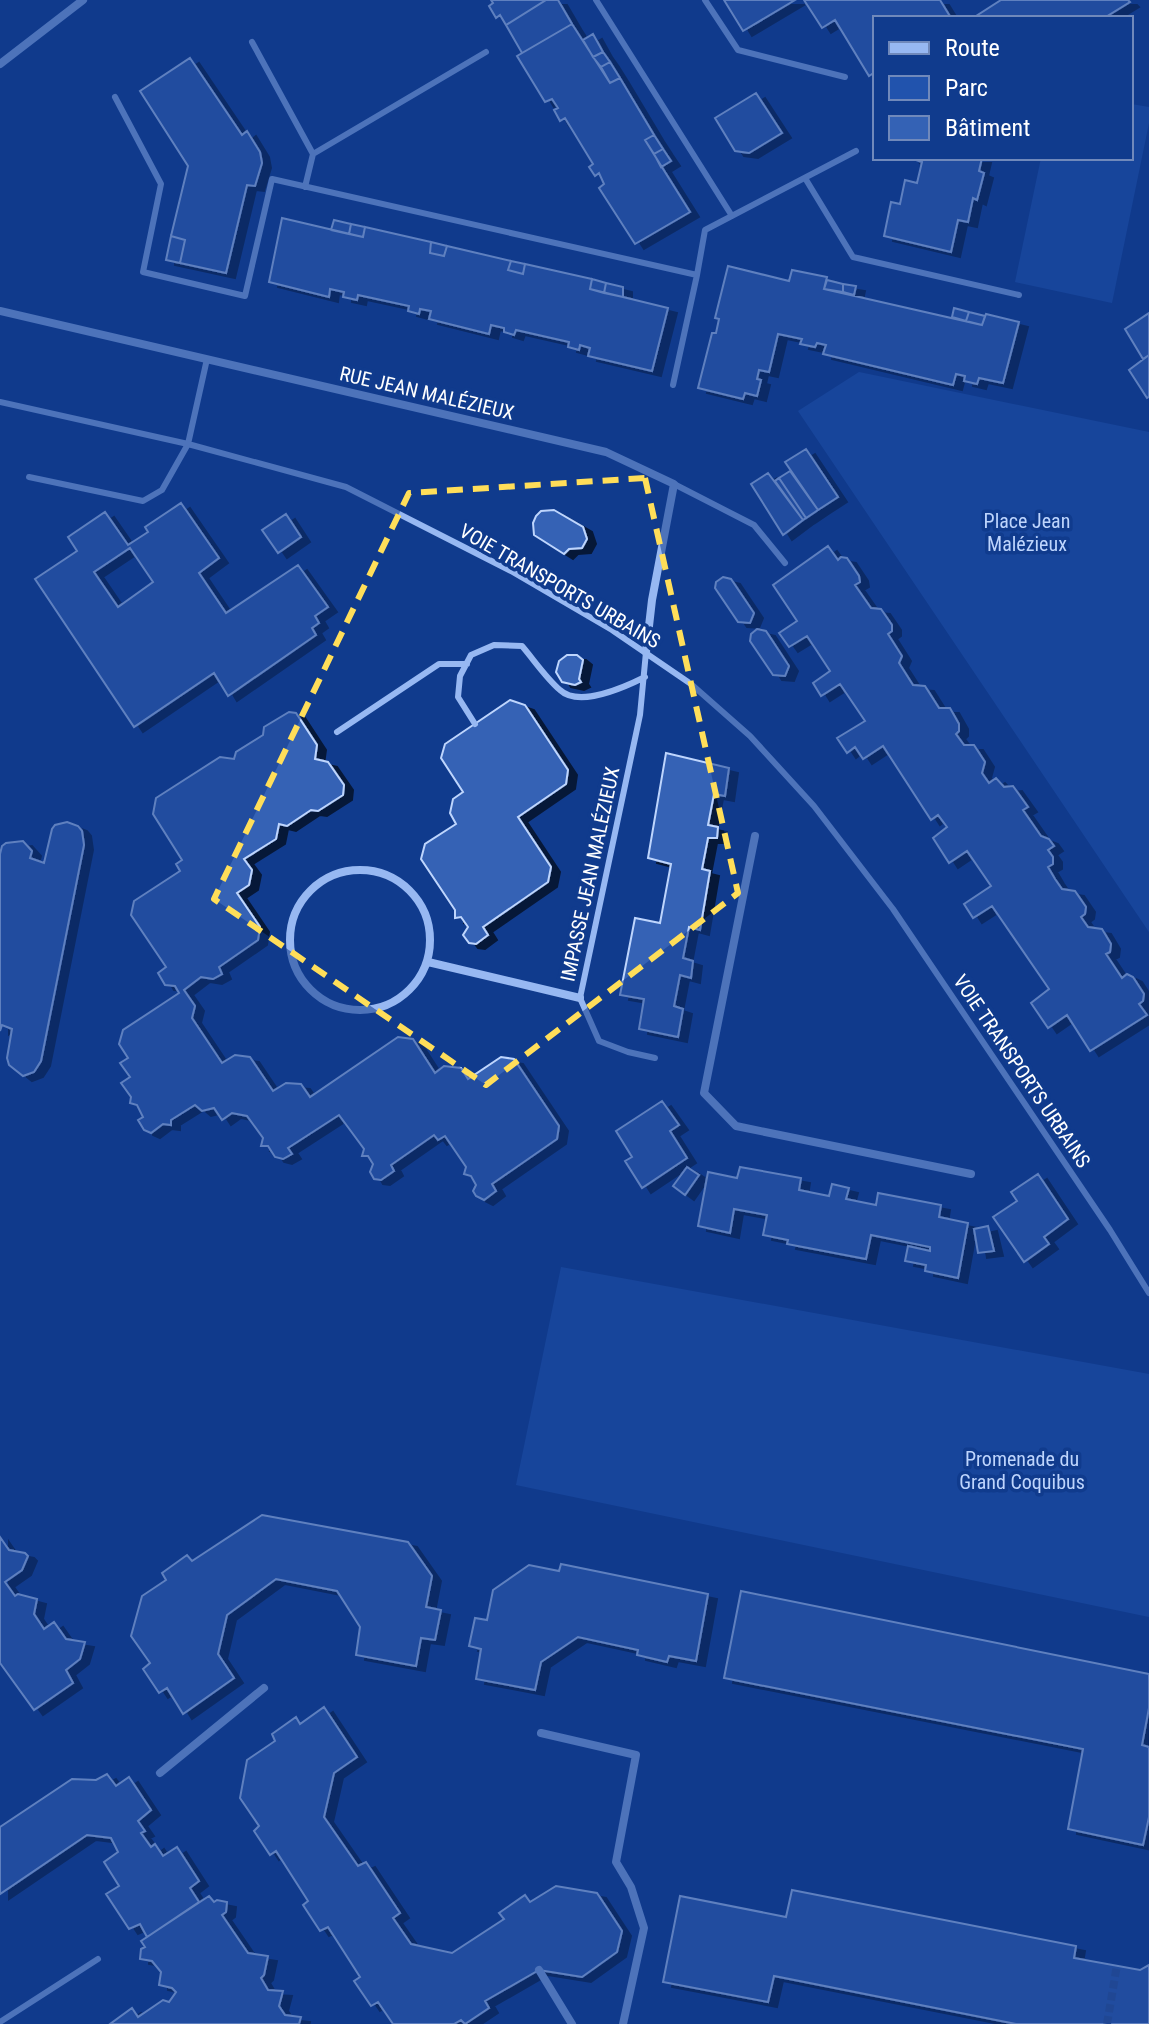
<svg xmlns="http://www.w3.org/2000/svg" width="1149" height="2024" font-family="'Roboto Condensed',sans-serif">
	<defs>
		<filter id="shadow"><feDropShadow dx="9" dy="5" stdDeviation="0" flood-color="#0009"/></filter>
	</defs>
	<rect width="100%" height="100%" fill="#103b8d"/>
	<path fill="#2153ad" d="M1131 104 1149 107V123L1112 303 1015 282 1041 158H1131Z
		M859 372 1149 432V932L798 411Z
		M561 1267 1149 1374V1617L516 1485Z"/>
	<path fill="#3462b5" stroke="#bed5fd" stroke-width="2" fill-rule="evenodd" filter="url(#shadow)" d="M491 0H546L506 25 500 15 496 18 489 6 493 3Z
		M546 0H558L572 24 522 53 506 25Z
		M724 0H795L743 31Z
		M804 0H940L951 18H875V72L869 76 835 20 822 28Z
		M1001 0H1128L1130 2 1104 18H973Z
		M572 24 610 83 620 78 654 135 645 140 690 212 635 244 599 188 604 184 599 173 595 176 589 167 593 164 565 118 560 121 554 110 558 108 552 99 545 102 517 56Z
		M593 34 603 52 593 57 583 40Z
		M603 52 610 62 601 67 593 57Z
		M190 58 242 135 247 131 260 152 262 163 255 186 247 185 226 273 180 263 185 240 171 236 188 166 140 91Z
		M610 62 620 78 610 83 601 67Z
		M756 93 782 133 749 153 735 151 715 118Z
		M654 135 663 149 654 154 645 140Z
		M663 149 671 161 661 167 654 154Z
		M982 158 979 171 984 173 977 200 973 198 968 222 958 220 951 252 884 236 891 202 900 204 905 180 917 183 922 162 910 158Z
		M282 218 363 237 365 227 431 242 430 253 444 256 447 246 511 261 508 270 523 274 525 264 592 279 590 289 668 308 652 371 588 356 590 348 580 345 579 350 568 347 569 342 516 330 514 335 504 332V328L491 325 489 334 429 319 431 311 420 309 419 314 408 311 409 306 358 295 357 300 343 297 344 292 330 289 329 297 269 282Z
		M334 220 351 224 349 234 331 230Z
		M351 224 365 227 363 237 349 234Z
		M171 236 185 240 180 263 166 260Z
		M431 242 447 246 444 256 430 253Z
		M511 261 525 264 523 274 508 270Z
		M728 266 789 281 792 270 827 277 824 289 982 325 986 314 1019 322 1003 383 979 378 977 384 964 381 965 376 956 374 953 385 823 354 826 345 817 343 815 347 800 344 802 339 778 334 769 372 759 370 757 379 761 380 757 396 745 393 743 399 698 388 712 333H716L719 319 715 318Z
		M592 279 606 283 604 293 590 289Z
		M827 280 843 284V292L824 289Z
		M606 283 623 287V297L604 293Z
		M843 284 856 286 854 295 843 292Z
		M954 308 969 312 966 321 952 317Z
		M969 312 985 316 982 325 966 321Z
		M1149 313V355L1143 359 1125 329Z
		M1149 355V397L1147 398 1129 370Z
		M806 449 838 497 818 510 785 462Z
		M790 471 818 510 806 518 779 478Z
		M768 473 803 520 783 535 751 484Z
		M779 478 806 518 803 520 775 481Z
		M181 503 219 558 199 573 226 613 298 565 328 607 315 616 319 623 312 628 316 635 228 696 214 673 134 727 35 579 77 551 68 537 105 512 128 545 148 532 145 527ZM130 548 153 582 118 607 94 572Z
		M554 510 583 527 587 539 582 548 569 549 564 554 534 535 533 523 536 516 541 511Z
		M286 514 301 537 278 553 262 530Z
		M828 546 838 560 841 557 847 558 859 576 860 582 855 585 871 608 881 609 892 625V631L888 634 902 656 899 663 913 685 925 686 939 708H950L959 724V731L956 734 964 745H974L985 762 982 773 989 783 996 778 1004 787 1013 786 1028 807 1023 810 1041 836 1049 839 1054 846 1048 850 1053 857V864L1048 867 1055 879 1062 889 1075 891 1086 907 1085 914 1081 917 1088 927 1102 929 1111 944 1110 952 1106 954 1122 978 1127 974 1133 977 1144 994 1143 1001 1139 1004 1147 1015 1090 1051 1067 1015 1048 1028 1031 1003 1049 989 992 906 973 918 964 904 991 886 967 851 949 863 933 838 947 827 938 815 931 820 883 746 863 759 855 747 847 753 837 738 865 721 840 684 821 696 813 683 830 671 807 636 789 647 779 633 797 621 773 585Z
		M723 577 731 579 754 613 750 623 738 622 715 588 716 582Z
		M757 629 766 631 789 666 785 676 773 675 750 641 751 634Z
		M567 655H577L583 660 579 679 581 682 575 685 562 682 556 672 559 661Z
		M510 700 525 705 568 770 566 784 518 817 551 867 548 882 483 927 488 935 476 944 469 943 463 935 468 927 461 917 455 918V910L421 859 425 844 456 824 450 813 453 799 463 792 441 758 445 744Z
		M289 712 296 713 317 745 315 759 328 762 344 785 343 795 318 811 311 810 287 826 279 824 276 839 244 859 252 870 249 885 237 893 260 927 258 940 219 967 222 974 213 979 201 977 184 990 195 1006 192 1018 222 1063 235 1055 250 1057 273 1091 286 1083 301 1084 310 1097 398 1037 413 1039 435 1073 444 1066 461 1068 468 1079 501 1057 514 1059 559 1126 557 1139 492 1184 496 1191 484 1200 476 1196 473 1191 476 1185 471 1176 464 1174 466 1167 445 1136 438 1140 434 1135 391 1165 394 1171 381 1180 374 1179 370 1172 373 1164 368 1156H362L364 1149 339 1115 288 1148 292 1154 283 1159 275 1157 268 1146H261L263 1138 247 1116 232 1113 222 1120 214 1108 202 1111 195 1105 171 1120V1125L163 1124 151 1133 144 1130 138 1120 143 1117 137 1105 130 1103 131 1097 121 1083 130 1077 120 1063 128 1058 119 1044 123 1030 179 993 175 986 165 985 158 973 166 967 131 915 134 901 180 871 176 864 182 860 153 814 156 798 220 757 234 759 236 752 263 735 264 727Z
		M666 753 729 768 725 796 714 794 708 825 718 827 717 838H708L702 869 710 871 700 930 689 927 683 958 693 961 691 978 680 975 674 1006 683 1009 678 1037 639 1029 644 999 620 995 635 918 660 923 671 864 648 858Z
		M67 822 78 826 82 831 84 845 41 1061 34 1072 23 1076 9 1065 7 1058 12 1029 2 1025 0 1031V854L2 846 6 843 23 841 32 851 30 858 44 863 52 829 55 825Z
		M662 1101 679 1125 670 1131 687 1158 642 1188 625 1161 632 1157 616 1131Z
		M687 1167 699 1175 685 1195 673 1186Z
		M740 1167 801 1178 799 1190 829 1196 832 1184 849 1188 846 1199 876 1205 878 1193 941 1205 939 1217 968 1223 958 1278 925 1271 926 1265 905 1261 908 1246 930 1251V1247L871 1235 866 1259 787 1244 788 1240 763 1235 767 1215 734 1209 730 1233 698 1226 708 1172 737 1178Z
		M1038 1174 1068 1219 1044 1237 1049 1244 1024 1262 993 1217 1017 1201 1011 1192Z
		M988 1226 994 1251 978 1253 974 1229Z
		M262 1515 408 1542 432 1576 426 1607 441 1610 435 1640 421 1638 416 1666 356 1655 360 1627 337 1591 276 1579 227 1615 218 1654 234 1678 183 1714 167 1688 159 1693 143 1669 150 1663 131 1636 142 1596 166 1580 162 1573 187 1555 192 1561Z
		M0 1537 9 1550 25 1553 28 1556 22 1570 5 1582 15 1596 18 1594 37 1599 34 1614 44 1629 54 1622 66 1639 85 1642 80 1659 66 1670 73 1683 34 1710 0 1663Z
		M561 1564 708 1594 696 1661 669 1656 667 1662 637 1655 638 1650 578 1637 541 1662 535 1690 476 1679 481 1649 469 1646 475 1618 487 1620 493 1590 529 1565 559 1571Z
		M741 1591 1149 1674V1708L1142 1745 1149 1747V1817L1143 1845 1068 1829 1083 1749 724 1678Z
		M324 1707 357 1757 334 1773 324 1817 358 1866 366 1862 400 1913 393 1918 411 1944 452 1953 504 1919 499 1913 525 1895 530 1902 556 1886 597 1893 622 1931 617 1952 582 1977 539 1970 485 2001 489 2008 465 2024 461 2020 454 2024H393L378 2002 371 2006 354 1981 360 1977 328 1927 320 1931 303 1905 308 1901 276 1851 270 1855 254 1831 259 1826 240 1798 247 1760 275 1741 272 1734 296 1717 300 1724Z
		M107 1774 116 1786 129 1777 151 1810 138 1821 145 1831 141 1833 151 1847 155 1844 163 1856 177 1847 199 1881 190 1888 199 1902 147 1937 140 1924 129 1929 106 1894 119 1886 104 1862 118 1852 111 1838 87 1835 0 1894V1827L72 1779 96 1780Z
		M792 1890 1076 1946 1074 1958 1140 1970 1149 1965V2024H1016L774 1976 768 2002 663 1982 680 1896 786 1917Z
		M209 1896 214 1902 217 1900 227 1902 226 1912 222 1915 248 1953 268 1956 264 1975 261 1978 268 1990 283 1991 279 2006 285 2015 301 2017 299 2024H110L132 2008 138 2017 163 2000 169 2002 176 1992 172 1988 159 1985 161 1972 152 1961 140 1959 141 1949 145 1947 141 1941Z"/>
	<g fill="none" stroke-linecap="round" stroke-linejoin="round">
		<path stroke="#34589e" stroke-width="8" stroke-dasharray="8 4" stroke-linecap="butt" d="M1107 2024 1117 1965"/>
		<path stroke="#97b8f2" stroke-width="6" d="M596 0 732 216
			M705 0 738 50 845 77
			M252 42 313 154 305 187
			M115 97 161 184 143 272 245 296 272 179 697 275 673 385
			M313 154 486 52
			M805 178 853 257 1019 295
			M697 275 705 230 856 151
			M0 402 188 444 346 487 511 571 612 630 691 684 750 736 814 806 893 909 1110 1230 1149 1293
			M29 477 143 501 162 490 188 444 207 359
			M674 484 754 525 785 563
			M646 652 640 715 580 998 599 1041 628 1052 655 1058
			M475 724 458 697 460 676 471 655 494 645 522 646C534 660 546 678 560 690 579 708 625 687 645 677
			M337 732 439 664H467
			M0 2022 98 1959"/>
		<path stroke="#97b8f2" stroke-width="8" d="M0 64 83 0
			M0 311 606 452 674 484 652 600 646 652
			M755 836 704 1093 736 1126 971 1174
			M290 940a70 70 0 1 1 140 0a70 70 0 1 1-140 0Z
			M428 962 580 998
			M541 1733 636 1755 616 1862 631 1887 644 1928 623 2024
			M160 1773 264 1688
			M539 1970 572 2024"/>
	</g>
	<path d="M0 0H1149V2024H0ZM645 478 738 893 486 1085 214 899 409 493Z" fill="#103b8d" fill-opacity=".55" fill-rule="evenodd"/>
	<path fill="none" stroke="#ffde59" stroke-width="6" stroke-dasharray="16 10" stroke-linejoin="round" d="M645 478 738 893 486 1085 214 899 409 493Z"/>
	<g text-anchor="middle" stroke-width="7" stroke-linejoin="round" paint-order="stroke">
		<g font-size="20" fill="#fff" stroke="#103b8d">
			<text transform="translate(427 393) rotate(13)" y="7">RUE JEAN MALÉZIEUX</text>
			<text transform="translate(560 586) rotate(30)" y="7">VOIE TRANSPORTS URBAINS</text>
			<text transform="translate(590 874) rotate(-78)" y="7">IMPASSE JEAN MALÉZIEUX</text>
			<text transform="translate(1022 1071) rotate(56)" y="7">VOIE TRANSPORTS URBAINS</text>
		</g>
		<g font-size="20" fill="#bed5fd" stroke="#103b8d">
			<text x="1027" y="528">Place Jean<tspan x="1027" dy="23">Malézieux</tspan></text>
			<text x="1022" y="1466">Promenade du<tspan x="1022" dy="23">Grand Coquibus</tspan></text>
		</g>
	</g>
	<rect x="873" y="16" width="260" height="144" fill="#103b8d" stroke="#7089bb" stroke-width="2"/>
	<rect x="889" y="42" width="40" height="12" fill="#97b8f2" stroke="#7089bb" stroke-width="2"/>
	<text x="945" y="56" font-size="24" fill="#ffffff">Route</text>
	<rect x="889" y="76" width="40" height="24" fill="#2153ad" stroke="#7089bb" stroke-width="2"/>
	<text x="945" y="96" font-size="24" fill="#ffffff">Parc</text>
	<rect x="889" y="116" width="40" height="24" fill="#3462b5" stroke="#7089bb" stroke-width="2"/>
	<text x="945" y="136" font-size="24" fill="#ffffff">Bâtiment</text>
</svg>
